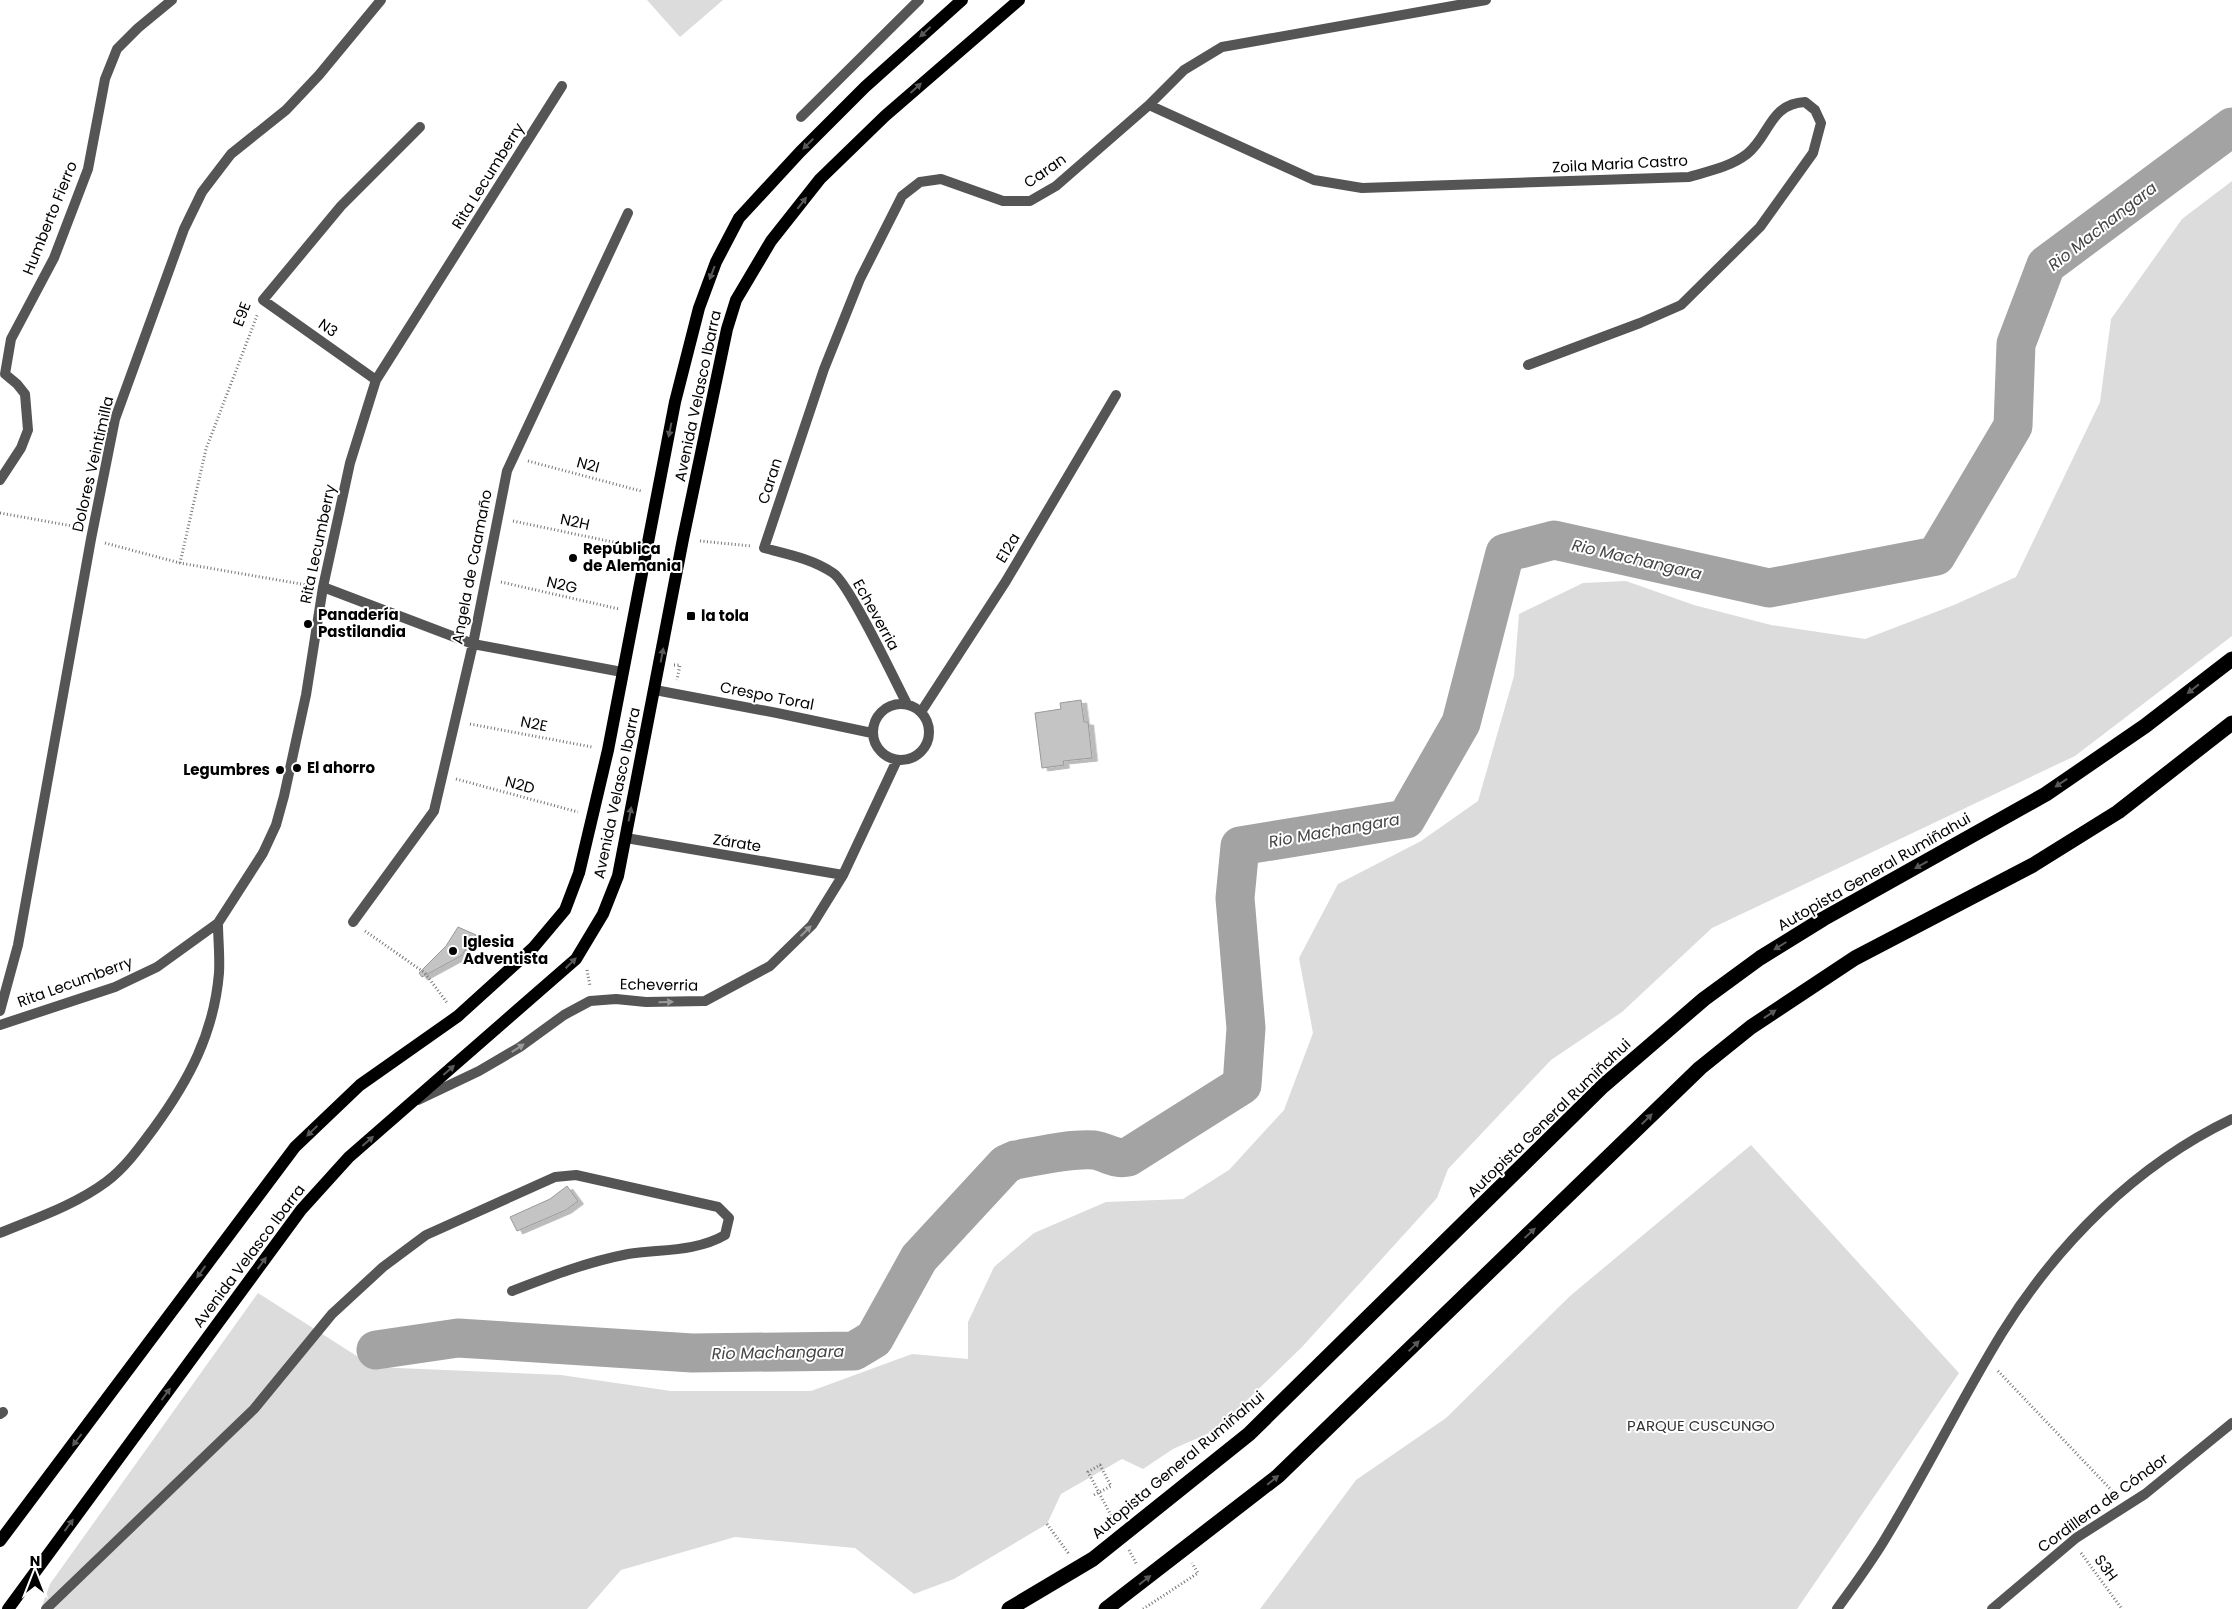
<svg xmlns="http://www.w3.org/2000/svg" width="2232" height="1609" font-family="Poppins,sans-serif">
	<defs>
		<filter id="shadow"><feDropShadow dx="5.5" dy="3" stdDeviation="0" flood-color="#0004"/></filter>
	</defs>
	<rect width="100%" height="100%" fill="#fff"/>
	<path fill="#dcdcdc" d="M647 0H723L680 37Z
		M2232 181V636L2075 756 1712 928 1622 1012 1551 1060 1448 1169 1437 1198 1302 1347 1216 1430 1173 1449 1143 1469 1122 1459 1061 1494 1047 1524 954 1579 914 1594 855 1548 735 1537 621 1570 587 1609H41L50 1584 258 1293 374 1367 561 1375 671 1391H811L912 1354 968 1359V1322L994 1267 1034 1233 1106 1202 1183 1199 1229 1170 1284 1110 1313 1033 1299 958 1338 884 1421 841 1478 801 1514 676 1519 614 1583 583 1626 581 1694 605 1771 625 1865 639 1954 605 2016 577 2100 402 2111 319 2182 219Z
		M1751 1145 1959 1373 1797 1609H1260L1356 1480 1446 1418 1570 1296Z"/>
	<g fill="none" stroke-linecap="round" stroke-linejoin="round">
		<path stroke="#a3a3a3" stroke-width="39" d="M376 1350 458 1338 692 1353 854 1351 874 1339 919 1258 1006 1164 1015 1160C1038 1156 1071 1148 1094 1150 1107 1152 1115 1160 1128 1157L1242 1085 1246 1028 1235 898 1240 846 1406 819 1461 723 1505 553 1554 540 1769 588 1936 556 2013 426 2016 344 2046 265 2232 127"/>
	</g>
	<path fill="#c4c4c4" stroke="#999" filter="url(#shadow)" d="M1081 700 1084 722H1088L1092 758 1063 761 1064 765 1042 768 1035 713 1061 709 1060 703Z
		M458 927 476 935 461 956 422 977 419 973 446 946Z
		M567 1186 578 1201 566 1210 517 1231 510 1217 550 1199Z"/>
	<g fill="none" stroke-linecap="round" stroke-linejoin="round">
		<path stroke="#777" stroke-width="3" stroke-dasharray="1 2.5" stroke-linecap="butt" d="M528 461 641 491
			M0 513 78 527
			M513 521 632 546
			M700 541 751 546
			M105 543 180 563 307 585
			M180 563 206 449 258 313
			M501 582 619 609
			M674 665H680L677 680
			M470 724 592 747
			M456 779 578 812
			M365 931 425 973 448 1004
			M587 970 590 986
			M1998 1371 2116 1495
			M1094 1495 1111 1486 1100 1465 1088 1472 1114 1521
			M1047 1524 1069 1554
			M1129 1550 1137 1565
			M2081 1553 2122 1609
			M1143 1609 1198 1573 1192 1563"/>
		<path stroke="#555" stroke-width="10" d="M801 117 919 0
			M46 1609 254 1409 332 1314 383 1267 426 1235 555 1177 576 1175 718 1207 729 1218 725 1235C696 1252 660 1249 628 1254 587 1262 551 1276 512 1291"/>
		<path stroke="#555" stroke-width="10" d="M1149 105 1314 180 1362 188 1689 177C1709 171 1730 167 1747 154 1770 136 1769 104 1805 102L1815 110 1821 123 1813 153 1760 227 1681 305 1640 323 1528 365
			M5 374 11 339 54 258 88 169 105 79 117 49 138 28 172 0
			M376 380 263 300 341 206 420 127
			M0 480 21 448 28 430 25 394 17 384 5 374
			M323 587 473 644 622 672
			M655 690 777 713 872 733
			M873 732a28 28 0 1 1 56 0a28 28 0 1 1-56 0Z
			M907 704C895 681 849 583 833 573 813 559 787 554 764 548L824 369 860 279 902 196 920 182 941 179 1003 201H1030L1056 186 1149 105 1184 70 1222 47 1486 0
			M921 712 1006 581 1116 395
			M626 838 843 875
			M353 922 434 811 473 644 507 471 628 213
			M0 1011 18 945 91 539 115 419 184 229 202 192 231 154 286 110 319 75 381 0
			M0 1025 115 987 157 967 218 923 263 853 276 825 284 796 306 695 323 587 350 463 376 380 562 86
			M418 1100 479 1071 520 1047 564 1015 590 1001 616 999 646 1002 705 1001 770 966 812 925 843 875 897 760
			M0 1233C36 1218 75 1205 106 1182 125 1168 140 1147 154 1128 189 1080 214 1033 219 973 220 956 218 939 218 923
			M0 1414 3 1412
			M1837 1609C1855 1584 1873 1560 1888 1534 1928 1468 1962 1398 2002 1333 2058 1243 2136 1165 2232 1119
			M1992 1609 2076 1538 2145 1494 2232 1423"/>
		<path stroke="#000" stroke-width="12" d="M0 1541 295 1147 360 1085 458 1016 533 948 565 910 579 873 608 750 675 402 699 308 716 262 739 218 800 152 865 87 962 0
			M8 1609 301 1210 349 1157 576 959 603 914 618 876 683 539 727 329 736 300 771 241 820 179 885 116 1019 0"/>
		<path stroke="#000" stroke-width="15" d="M1009 1609 1093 1559 1249 1434 1603 1086 1704 999 1760 958 1823 919 2046 794 2145 726 2232 659
			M1106 1609 1278 1476 1700 1068 1751 1027 1855 958 2033 865 2118 812 2232 723"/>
	</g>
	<defs><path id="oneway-solid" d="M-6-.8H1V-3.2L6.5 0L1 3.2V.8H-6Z" transform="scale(1.25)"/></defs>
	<g fill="#595959">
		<use href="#oneway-solid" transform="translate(925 32) rotate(137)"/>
		<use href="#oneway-solid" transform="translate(916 88) rotate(-42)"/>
		<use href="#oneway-solid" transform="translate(808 144) rotate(135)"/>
		<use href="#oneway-solid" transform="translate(802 203) rotate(-52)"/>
		<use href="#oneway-solid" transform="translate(712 273) rotate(111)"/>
		<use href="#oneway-solid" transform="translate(670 430) rotate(101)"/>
		<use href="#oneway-solid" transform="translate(662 655) rotate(-79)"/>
		<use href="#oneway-solid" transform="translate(2193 689) rotate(142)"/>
		<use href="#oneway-solid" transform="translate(2061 783) rotate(146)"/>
		<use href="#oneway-solid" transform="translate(630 814) rotate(-79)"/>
		<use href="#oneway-solid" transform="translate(1921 865) rotate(151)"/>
		<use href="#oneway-solid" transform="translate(1780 946) rotate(148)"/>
		<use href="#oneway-solid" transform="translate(571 963) rotate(-44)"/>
		<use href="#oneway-solid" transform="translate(1770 1014) rotate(-34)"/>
		<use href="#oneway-solid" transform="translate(449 1070) rotate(-41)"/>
		<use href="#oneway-solid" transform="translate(1647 1119) rotate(-45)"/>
		<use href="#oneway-solid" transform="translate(312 1131) rotate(136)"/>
		<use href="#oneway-solid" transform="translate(368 1141) rotate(-41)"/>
		<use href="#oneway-solid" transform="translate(1530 1233) rotate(-43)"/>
		<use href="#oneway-solid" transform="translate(262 1263) rotate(-54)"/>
		<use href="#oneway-solid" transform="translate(201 1272) rotate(126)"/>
		<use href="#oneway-solid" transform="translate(1414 1346) rotate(-44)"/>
		<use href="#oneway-solid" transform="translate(166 1394) rotate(-54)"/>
		<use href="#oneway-solid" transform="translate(77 1440) rotate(127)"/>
		<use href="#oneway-solid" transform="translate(1273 1480) rotate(-39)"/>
		<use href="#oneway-solid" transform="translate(69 1525) rotate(-54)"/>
		<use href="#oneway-solid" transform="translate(1145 1580) rotate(-38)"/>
	</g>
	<g fill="#999">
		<use href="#oneway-solid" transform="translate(806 931) rotate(-44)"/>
		<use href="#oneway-solid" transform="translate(666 1002) rotate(-2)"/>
		<use href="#oneway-solid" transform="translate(518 1048) rotate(-33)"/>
	</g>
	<g fill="#000" stroke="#fff" stroke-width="2">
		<circle cx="573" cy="558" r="5"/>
		<rect x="686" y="611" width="10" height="10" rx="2.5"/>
		<circle cx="308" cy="624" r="5"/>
		<circle cx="297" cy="768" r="5"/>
		<circle cx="280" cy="770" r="5"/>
		<circle cx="453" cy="951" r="5"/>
	</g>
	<g text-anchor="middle" stroke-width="4" stroke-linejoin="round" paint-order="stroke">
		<g font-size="15" fill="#000" stroke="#fff">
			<text transform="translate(1620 164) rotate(-3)" y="5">Zoila Maria Castro</text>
			<text transform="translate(1045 171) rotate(-35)" y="5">Caran</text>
			<text transform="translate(488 176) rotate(-58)" y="5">Rita Lecumberry</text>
			<text transform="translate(50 218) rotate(-68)" y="5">Humberto Fierro</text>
			<text transform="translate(242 314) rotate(-69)" y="5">E9E</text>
			<text transform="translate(328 328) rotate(35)" y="5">N3</text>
			<text transform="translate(698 396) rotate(-78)" y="5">Avenida Velasco Ibarra</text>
			<text transform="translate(93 464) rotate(-77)" y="5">Dolores Veintimilla</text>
			<text transform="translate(588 465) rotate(15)" y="5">N2I</text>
			<text transform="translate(770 481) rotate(-72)" y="5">Caran</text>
			<text transform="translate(575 522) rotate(12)" y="5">N2H</text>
			<text transform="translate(318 544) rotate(-78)" y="5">Rita Lecumberry</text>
			<text transform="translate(1008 548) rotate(-59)" y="5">E12a</text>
			<text transform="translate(472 567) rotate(-79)" y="5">Angela de Caamaño</text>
			<text transform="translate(562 585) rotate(13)" y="5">N2G</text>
			<text transform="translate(876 615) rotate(61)" y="5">Echeverria</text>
			<text transform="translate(767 696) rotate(11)" y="5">Crespo Toral</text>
			<text transform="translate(534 724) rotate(11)" y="5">N2E</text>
			<text transform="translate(520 785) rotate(15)" y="5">N2D</text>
			<text transform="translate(617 793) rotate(-78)" y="5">Avenida Velasco Ibarra</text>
			<text transform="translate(737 843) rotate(9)" y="5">Zárate</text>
			<text transform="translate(1874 872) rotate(-30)" y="5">Autopista General Rumiñahui</text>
			<text transform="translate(75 982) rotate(-20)" y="5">Rita Lecumberry</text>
			<text transform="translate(659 985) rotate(1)" y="5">Echeverria</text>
			<text transform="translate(1549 1118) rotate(-44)" y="5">Autopista General Rumiñahui</text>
			<text transform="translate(249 1256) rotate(-53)" y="5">Avenida Velasco Ibarra</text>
			<text transform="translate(1178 1465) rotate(-40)" y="5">Autopista General Rumiñahui</text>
			<text transform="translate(2103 1503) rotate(-36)" y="5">Cordillera de Cóndor</text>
			<text transform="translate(2106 1568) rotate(54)" y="5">S3H</text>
		</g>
		<g font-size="15" font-weight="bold" fill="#000" stroke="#fff" text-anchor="start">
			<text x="583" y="554">República<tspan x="583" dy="17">de Alemania</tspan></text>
			<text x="318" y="620">Panadería<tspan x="318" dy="17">Pastilandia</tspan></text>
			<text x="701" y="621">la tola</text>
			<text x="307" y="773">El ahorro</text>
			<text x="270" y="775" text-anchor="end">Legumbres</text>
			<text x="463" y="947">Iglesia<tspan x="463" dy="17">Adventista</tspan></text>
		</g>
		<g font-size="15" fill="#333" stroke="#fff">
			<text x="1701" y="1431">PARQUE CUSCUNGO</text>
		</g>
		<g font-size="16" font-style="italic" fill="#444" stroke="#fff">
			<text transform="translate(2102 226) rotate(-38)" y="6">Rio Machangara</text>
			<text transform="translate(1637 559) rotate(13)" y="6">Rio Machangara</text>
			<text transform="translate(1334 830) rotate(-10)" y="6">Rio Machangara</text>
			<text transform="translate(778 1352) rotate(-1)" y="6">Rio Machangara</text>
		</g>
	</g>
	<g transform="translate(35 1574)" stroke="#ffffff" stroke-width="4" paint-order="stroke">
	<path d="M0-4L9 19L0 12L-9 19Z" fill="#000000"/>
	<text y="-8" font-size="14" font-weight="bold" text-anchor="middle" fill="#000000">N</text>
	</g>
</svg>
